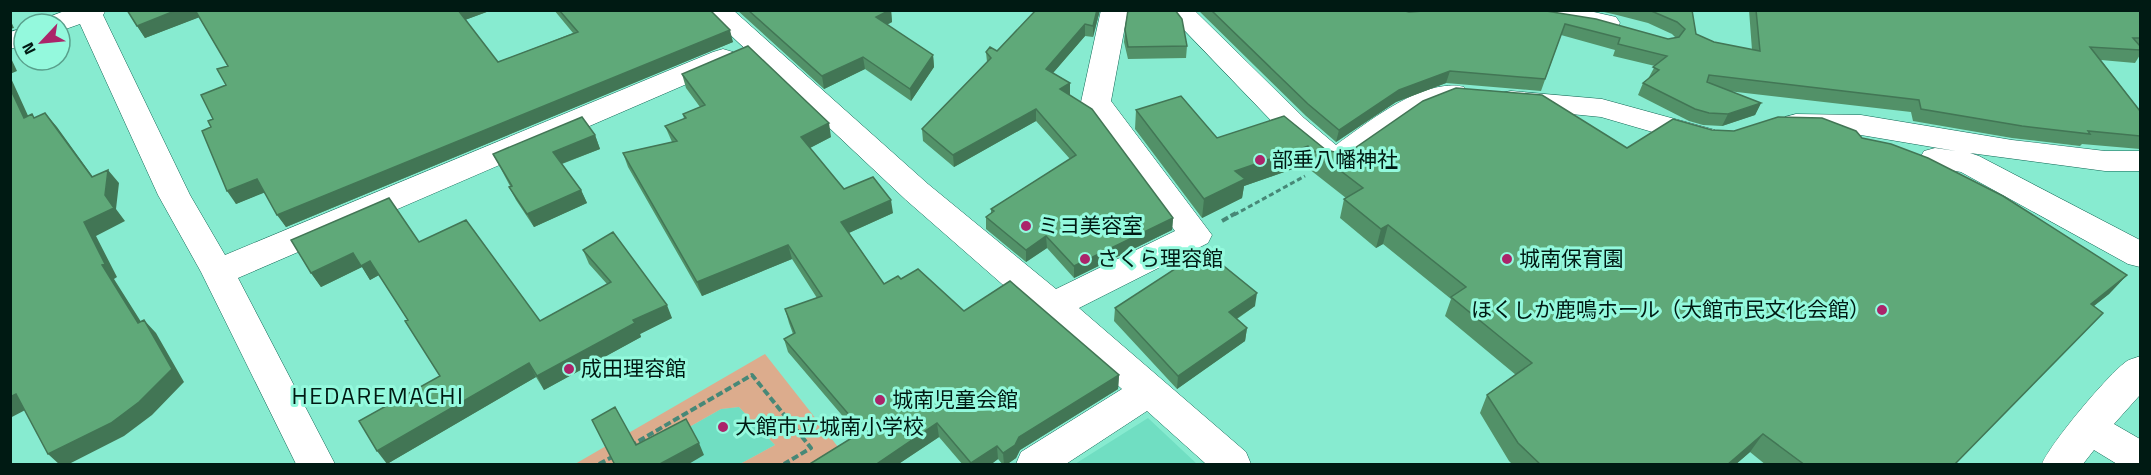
<svg xmlns="http://www.w3.org/2000/svg" width="2151" height="475" font-family="'Titillium Web','Noto Sans JP',sans-serif">
	<rect width="100%" height="100%" fill="#87ebd0"/>
	<path fill="#70dec2" d="M739 407 775 445 740 464H624L721 409Z
		M1148 418 1197 464H1075Z"/>
	<path fill="#dcac8d" d="M765 354 842 452 821 464H740L775 445 739 407 721 409 624 464H575Z"/>
	<g fill="none" stroke-linecap="round" stroke-linejoin="round">
		<g stroke="#106755" stroke-width="1">
			<path id="minor" d="M67 10H106L103 15 190 195 225 255 713 52 723 49 733 52 737 58 733 64 238 278 335 464H296L201 272 158 195 80 24 60 31V24H42L46 18Z
				M704 10H733L928 184 1056 289 1175 231 1081 102 1101 10H1128L1111 101 1212 235 1208 243 1079 308 1246 452 1251 464H1206L1147 411 1066 464H1016L1021 452 1122 389 906 200Z
				M1165 10H1194L1304 118 1336 145C1368 122 1424 77 1464 87L1469 94 1464 101 1446 104 1421 116 1346 167 1335 170 1324 167 1282 132Z
				M1506 10H1585L1616 17 1620 23 1616 29C1597 33 1577 24 1558 21 1542 19 1526 20 1510 16Z
				M24 28V45L10 49V32Z
				M1511 91 1602 99 1715 130 1719 137 1715 144 1704 147 1601 117 1501 107 1496 100 1501 93Z
				M1796 114 1861 115 2012 140 2105 151H2140V171H2105L1970 153 1979 156 2140 240V267L2128 264 1961 172 1924 165 1920 158 1924 151 1935 148 1956 151 1861 135 1796 134 1785 131 1781 124 1785 117Z
				M2140 356V395L2114 424 2140 439V464H2117L2094 450 2083 464H2042C2049 445 2109 373 2127 361 2130 359 2136 358 2140 356Z"/>
		</g>
		<path stroke="#478877" stroke-width="3" stroke-dasharray="5 3" stroke-linecap="butt" d="M1234 215 1305 176"/>
		<path stroke="#478877" stroke-width="4" stroke-dasharray="7 3" stroke-linecap="butt" d="M1222 221 1236 213
			M630 446 752 375 811 448 784 464
			M599 464 614 456"/>
		<use href="#minor" fill="#fff" fill-rule="evenodd"/>
	</g>
	<path fill="#529168" d="M127 10H492L465 20 498 62 573 33 554 10H710L733 42 286 227 264 192 236 204 211 127 213 119 226 85 228 66 199 17 145 38Z
		M737 10H891L892 22 887 25 933 55 934 67 911 101 865 69 824 89Z
		M1100 10 1093 37 1085 36 1053 73 1070 83 1069 95 1173 218 1172 230 1074 278 1047 248 1026 262 986 229V217L991 213V209L1070 159 1036 121 954 167 923 141 922 129 987 62 986 52 997 51Z
		M1198 10H1401L1409 12 1540 10 1668 39 1676 38 1672 34 1648 23 1617 15 1595 10H1692L1696 34 1714 42 1752 50 1749 10H2140V55L2135 63 2101 60 2140 111V149L2082 144 2080 146 2012 138 1913 121 1911 112 1728 91 1761 103 1755 115 1722 126 1703 125 1689 121 1638 95 1643 83 1648 79 1655 66 1613 56 1615 50 1561 35 1541 91 1446 83 1396 102 1336 142 1306 116Z
		M1125 30 1187 46 1186 58 1128 59 1124 42Z
		M682 74 831 137 810 148 844 189 893 213 849 233 884 284 901 279 964 311 1119 375 1118 389 1020 450 1016 458 1006 465H1003L998 459 990 465H963L939 437 897 465H808L858 434 788 352 784 339 793 334 789 323 785 309 817 298 792 259 702 296 628 167 623 153 672 142 665 126 684 119 683 114 700 107 686 88Z
		M1136 110 1217 138 1284 116 1326 150 1339 153 1627 148 1712 130 1862 138 2127 275 2109 294 2094 306 1954 465H1766L1750 452 1735 465H1513L1509 461 1480 413 1487 395 1516 375 1445 316 1451 299 1383 244 1376 248 1340 218 1344 199 1346 198 1304 165 1244 186 1242 198 1202 218 1135 129Z
		M595 135 600 149 562 164 581 190 587 203 534 227 516 200 509 187 510 186 493 154Z
		M419 242 540 321 607 284 589 264 583 250 672 318 640 334 641 337 544 390 536 377 387 464 440 376 408 320 379 275 370 280 362 267 321 287 311 273Z
		M1255 306 1237 319 1247 328 1245 341 1177 389 1114 321 1115 308Z"/>
	<path fill="#427655" d="M177 10H195L200 17 145 38 137 26Z
		M458 10H492L462 21Z
		M890 10H891L892 22 877 29 876 17Z
		M1097 10H1100L1093 37V26Z
		M10 19 14 28 10 29Z
		M1085 24V36L1046 81V69Z
		M730 30 733 42 286 227 277 215Z
		M933 55 934 67 911 101 910 89Z
		M10 56 17 71 10 74Z
		M863 57 865 69 824 89 822 76Z
		M1450 71 1446 83 1396 102 1336 142 1339 130 1399 90Z
		M10 76 35 131 24 118 10 88Z
		M1070 83V95L1060 101V89Z
		M1761 103 1755 115 1722 126 1728 114Z
		M1036 109V121L954 167 953 155Z
		M45 113 57 127 103 191 92 177Z
		M829 123 831 137 804 151 801 137Z
		M595 135 600 149 558 165 553 152Z
		M1308 146 1304 165 1244 186 1242 198 1202 218 1204 199 1235 171Z
		M108 170 119 183 116 209 125 221 96 236 117 277 114 279 150 336 138 323 102 265 84 222 105 195Z
		M257 179 266 192 236 204 227 191Z
		M581 190 587 203 534 227 527 214Z
		M891 200 893 213 844 235 841 222Z
		M1173 218 1172 230 1074 278V266Z
		M1388 225 1383 244 1376 248 1381 229Z
		M1046 236 1047 248 1026 262V250Z
		M788 245 792 259 702 296 697 282Z
		M353 253 370 261 379 275 370 280 362 267 321 287 311 273Z
		M2127 275 2109 294 2073 322 2091 304Z
		M1257 293 1255 306 1227 325 1229 312Z
		M667 305 672 318 640 334 641 337 544 390 537 376 633 320Z
		M144 320 156 333 184 382 152 415 124 436 67 465H60L48 454Z
		M1247 328 1245 341 1177 389 1178 376Z
		M529 363 536 377 387 464 377 451Z
		M1119 375 1118 389 1020 450 1016 458 1006 465H1004L1003 453 1019 437Z
		M16 394 31 407 10 418V397Z
		M937 423 939 437 897 465H875Z
		M1763 434 1750 452 1735 465H1727Z
		M699 443 704 455 687 465H658Z
		M997 446 998 459 990 465H972L971 463Z"/>
	<path fill="#5fa979" stroke="#427655" stroke-width="1.5" d="M127 10H177L137 26Z
		M195 10H458L498 62 578 32 559 10H710L730 30 277 215 257 179 227 191 202 131 211 127 208 121 213 119 201 95 226 85 217 69 228 66Z
		M748 10H890L876 17 933 55 910 89 863 57 822 76Z
		M1036 10H1097L1093 26 1085 24 1046 69 1070 83 1060 89 1092 109 1173 218 1074 266 1046 236 1026 250 986 217 994 211 991 209 1076 155 1036 109 953 155 922 129 991 58 986 52 990 47 997 51Z
		M1128 10H1175L1182 19 1187 46 1128 47 1125 30Z
		M1211 10H1401L1409 12 1440 10H1540L1596 19 1668 39 1679 37 1685 29 1677 22 1649 10H1692L1696 34 1714 42 1760 51 1756 10H2140V38H2133L2140 46V50L2090 47 2140 111V136L2088 131 2090 134 2022 126 1921 109 1919 100 1709 75 1707 82 1761 103 1728 114 1709 113 1695 109 1643 83 1659 70 1653 67 1667 56 1618 44 1620 38 1565 24 1545 79 1450 71 1399 90 1339 130 1308 104Z
		M748 46 829 123 801 137 844 189 873 177 891 200 841 222 884 284 898 276 901 279 918 269 964 311 1010 281 1119 375 1019 437 1015 445 1003 453 997 446 971 463 937 423 875 465H808L863 431 784 339 795 333 785 309 822 296 788 245 697 282 623 153 677 141 665 126 686 118 683 114 705 105 682 74Z
		M10 88 24 118 32 114 34 118 45 113 92 177 108 170 105 195 114 208 84 222 105 264 102 265 138 323 144 320 172 369 139 402 111 423 48 454 16 394 10 397Z
		M1456 88 1542 95 1627 148 1673 119 1712 130 1734 131 1778 117 1822 118 1856 131 1862 138 1891 144 1928 158 2003 196 2127 275 2091 304 2103 313 1954 465H1805L1763 434 1727 465H1541L1518 443 1487 395 1532 363 1451 297 1466 287 1388 225 1381 229 1344 199 1363 188 1308 146 1235 171 1245 179 1204 199 1136 110 1181 96 1217 138 1284 116 1326 150 1339 153 1352 150 1423 101Z
		M582 117 595 135 553 152 581 190 527 214 509 187 512 186 493 154Z
		M389 198 419 242 466 220 540 321 611 282 583 250 613 232 667 305 633 320 635 323 537 376 529 363 377 451 359 421 440 376 405 321 408 320 370 261 361 266 353 253 311 273 291 240Z
		M1204 250 1257 293 1229 312 1247 328 1178 376 1115 308Z
		M615 407 636 445 686 419 699 443 658 465H615L592 420Z"/>
	<g fill="#ab246a" stroke="#94f9dd" stroke-width="2">
		<circle cx="1260" cy="160" r="6"/>
		<circle cx="1026" cy="226" r="6"/>
		<circle cx="1085" cy="259" r="6"/>
		<circle cx="1507" cy="259" r="6"/>
		<circle cx="1882" cy="310" r="6"/>
		<circle cx="569" cy="369" r="6"/>
		<circle cx="880" cy="400" r="6"/>
		<circle cx="723" cy="427" r="6"/>
	</g>
	<g text-anchor="middle" stroke-width="6" stroke-linejoin="round" paint-order="stroke">
		<g font-size="21" fill="#001a13" stroke="#94f9dd" text-anchor="start">
			<text x="1272" y="167">部垂八幡神社</text>
			<text x="1038" y="233">ミヨ美容室</text>
			<text x="1097" y="266">さくら理容館</text>
			<text x="1519" y="266">城南保育園</text>
			<text x="1870" y="317" text-anchor="end">ほくしか鹿鳴ホール（大館市民文化会館）</text>
			<text x="581" y="376">成田理容館</text>
			<text x="892" y="407">城南児童会館</text>
			<text x="735" y="434">大館市立城南小学校</text>
		</g>
		<g font-size="24" letter-spacing="1.5" fill="#001a13" stroke="#94f9dd">
			<text x="378" y="404">HEDAREMACHI</text>
		</g>
	</g>
	<rect width="2151" height="475" fill="none" stroke="#001a13" stroke-width="24"/>
	<g transform="translate(42 42) rotate(244)"><circle r="28" fill="#94f9dd" stroke="#59a08c" stroke-width="1.5"/>
	<path d="M0-4.5L10 22L0 15L-10 22Z" fill="#ab246a"/>
	<text y="-9" font-size="16" font-weight="bold" text-anchor="middle" fill="#001a13">N</text>
	</g>
</svg>
